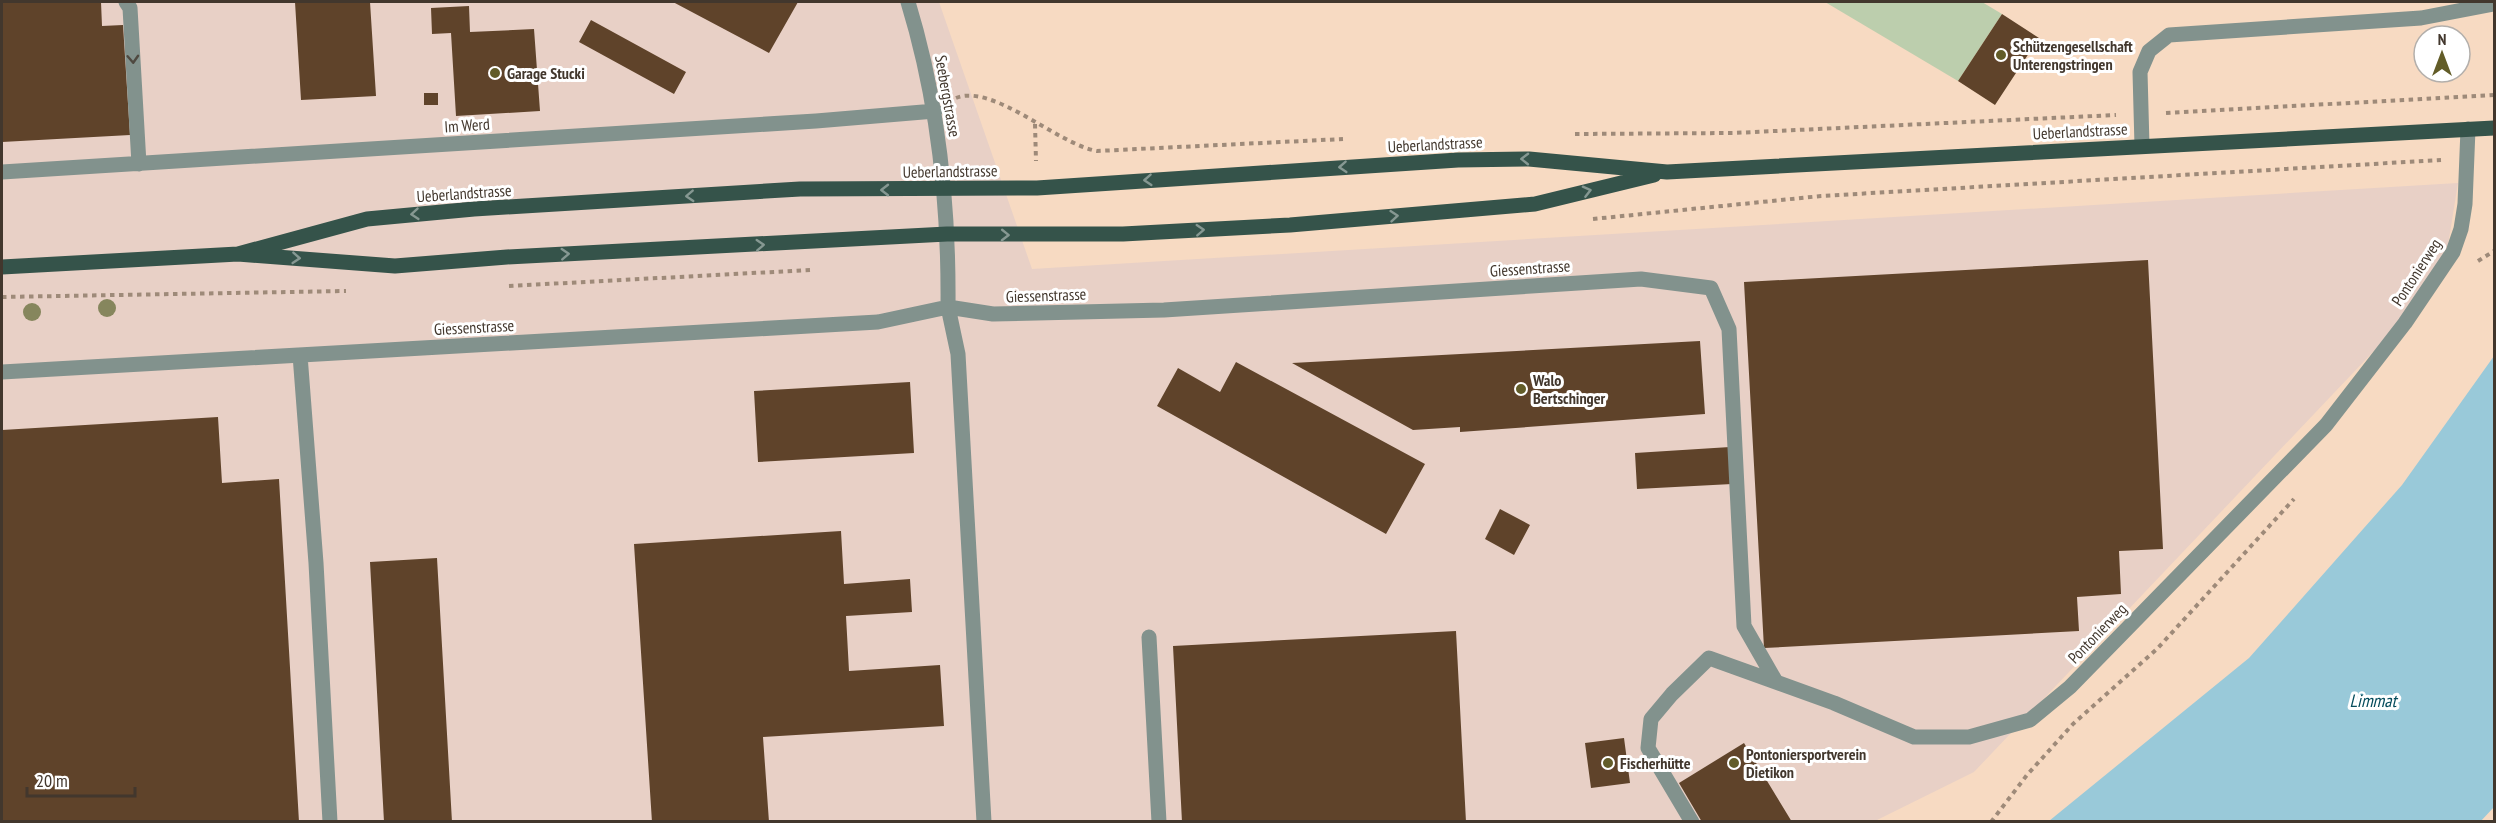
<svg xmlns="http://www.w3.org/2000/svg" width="2496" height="823" font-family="'PT Sans Narrow',sans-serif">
	<rect width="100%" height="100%" fill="#f7dac2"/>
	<path fill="#e8d0c6" d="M2 2H939L1032 269 2458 183 2448 245 2408 315 1974 772 1875 821 2 822Z"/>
	<path fill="#bccead" d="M1825 2H1982L2002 14 1958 81Z"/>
	<path fill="#99c9d9" d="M2494 356V807L2480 822 2049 821 2249 658 2402 485Z"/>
	<path fill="#5f432a" d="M2 2H101L102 26 123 25 130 135 2 142Z
		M295 2H370L376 96 301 100Z
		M673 2H798L769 53Z
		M469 6 470 32 534 29 540 111 456 116 451 33 432 34 431 8Z
		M2002 14 2039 38 1995 105 1958 81Z
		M591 20 686 72 674 94 579 42Z
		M424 93H438V105H424Z
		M2148 260 2163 549 2119 551 2121 594 2077 597 2079 631 1764 648 1744 282Z
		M1700 341 1705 414 1460 432V427L1413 430 1292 363Z
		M1236 362 1425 464 1386 534 1157 406 1178 368 1220 392Z
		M910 382 914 453 758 462 754 391Z
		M218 417 222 483 279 479 299 822H2V430Z
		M1730 447 1732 484 1637 489 1635 453Z
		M1500 509 1530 525 1514 555 1485 539Z
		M841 531 844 584 910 579 912 612 846 616 849 671 940 665 944 726 763 737 769 822H652L634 544Z
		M437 558 452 822H384L370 562Z
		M1456 631 1466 822H1182L1173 646Z
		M1624 738 1630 783 1591 788 1585 743Z
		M1744 743 1792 822H1702L1679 783Z"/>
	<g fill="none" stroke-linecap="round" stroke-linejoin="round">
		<path stroke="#9e8a79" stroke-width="4" stroke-dasharray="4.5 4.5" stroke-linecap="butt" d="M956 98C993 83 1057 144 1097 151L1343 139
			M2166 113 2494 95
			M1035 124 1036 161
			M1575 134 1733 133 2116 115
			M1593 219 1821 196 2441 160
			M2478 261 2494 251
			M509 286 810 270
			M2 297 346 291
			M1991 822 2027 775 2073 724 2157 649 2294 499"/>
		<path stroke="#82928d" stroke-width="15" d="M126 2 130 8 139 164
			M2142 146 2140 72 2149 51 2169 35 2421 18 2494 4
			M2 172 816 121 935 111
			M300 355 316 563 330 822
			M2 372 878 322 948 307C949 203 938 100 908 2
			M1149 637 1159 822
			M984 822 958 354 948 307 993 314 1164 310 1641 279 1711 288 1729 329 1744 626 1775 680
			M1692 822 1648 748 1651 719 1672 694 1709 658 1834 703 1914 737H1969L2030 720 2070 687 2326 425 2405 323 2453 252 2461 229 2465 204 2468 129"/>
		<path stroke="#35534a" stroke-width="15" d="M238 254 367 219 474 209 800 189 1037 188 1458 160 1529 159 1667 172 2494 128
			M2 267 238 254 395 266 507 257 947 234H1123L1290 225 1535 204 1654 175"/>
	</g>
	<g fill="#86865d">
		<circle cx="107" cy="308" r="9"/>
		<circle cx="32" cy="312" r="9"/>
	</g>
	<defs><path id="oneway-chevron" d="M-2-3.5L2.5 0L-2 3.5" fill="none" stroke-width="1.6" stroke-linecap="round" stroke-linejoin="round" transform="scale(1.5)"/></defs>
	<use stroke="#4f4940" href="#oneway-chevron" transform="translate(133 59) rotate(87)"/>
	<g stroke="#869892">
		<use href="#oneway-chevron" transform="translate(1525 159) rotate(-179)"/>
		<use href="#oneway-chevron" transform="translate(1343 167) rotate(176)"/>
		<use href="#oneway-chevron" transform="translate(1148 180) rotate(176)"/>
		<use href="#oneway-chevron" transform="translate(885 190) rotate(-180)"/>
		<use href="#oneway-chevron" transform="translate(1587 191) rotate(-14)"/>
		<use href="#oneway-chevron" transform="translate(690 196) rotate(177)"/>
		<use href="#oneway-chevron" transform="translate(415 214) rotate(175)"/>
		<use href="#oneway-chevron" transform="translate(1394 216) rotate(-5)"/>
		<use href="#oneway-chevron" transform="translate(1200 230) rotate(-3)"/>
		<use href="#oneway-chevron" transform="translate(1005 235) rotate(1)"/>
		<use href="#oneway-chevron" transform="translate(760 245) rotate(-3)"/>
		<use href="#oneway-chevron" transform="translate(565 254) rotate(-3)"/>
		<use href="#oneway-chevron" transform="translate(296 258) rotate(4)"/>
	</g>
	<g fill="#625c28" stroke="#fff" stroke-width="2">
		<circle cx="2001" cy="55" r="6"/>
		<circle cx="495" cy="73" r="6"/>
		<circle cx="1521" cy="389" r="6"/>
		<circle cx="1608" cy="763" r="6"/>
		<circle cx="1734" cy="763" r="6"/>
	</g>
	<g text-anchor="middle" stroke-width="6" stroke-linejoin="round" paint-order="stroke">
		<g font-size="16" font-weight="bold" fill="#42372d" stroke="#fff" text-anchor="start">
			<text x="2013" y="52">Schützengesellschaft<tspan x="2013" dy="18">Unterengstringen</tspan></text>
			<text x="507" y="79">Garage Stucki</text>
			<text x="1533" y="386">Walo<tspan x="1533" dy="18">Bertschinger</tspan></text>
			<text x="1746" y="760">Pontoniersportverein<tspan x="1746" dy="18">Dietikon</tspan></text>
			<text x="1620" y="769">Fischerhütte</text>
		</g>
		<g font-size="16" fill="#42372d" stroke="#fff">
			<text transform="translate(948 96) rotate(80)" y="6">Seebergstrasse</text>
			<text transform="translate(467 125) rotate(-4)" y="6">Im Werd</text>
			<text transform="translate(2080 131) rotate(-3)" y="6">Ueberlandstrasse</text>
			<text transform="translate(1435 144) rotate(-3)" y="6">Ueberlandstrasse</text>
			<text transform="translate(950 171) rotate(-1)" y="6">Ueberlandstrasse</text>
			<text transform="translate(464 193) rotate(-4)" y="6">Ueberlandstrasse</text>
			<text transform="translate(1530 268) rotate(-4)" y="6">Giessenstrasse</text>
			<text transform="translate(2416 272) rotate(-57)" y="6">Pontonierweg</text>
			<text transform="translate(1046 295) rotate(-2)" y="6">Giessenstrasse</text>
			<text transform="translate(474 327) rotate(-3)" y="6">Giessenstrasse</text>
			<text transform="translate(2097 633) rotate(-46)" y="6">Pontonierweg</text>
		</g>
		<g font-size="18" font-style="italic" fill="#054c5c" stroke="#fff">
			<text x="2373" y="707">Limmat</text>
		</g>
	</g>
	<rect width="2496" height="823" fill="none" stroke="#42372d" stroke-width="6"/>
	<g transform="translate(2442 54)"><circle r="28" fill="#ffffff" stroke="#b3afab" stroke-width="1.5"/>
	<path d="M0-4.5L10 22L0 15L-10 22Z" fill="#625c28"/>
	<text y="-9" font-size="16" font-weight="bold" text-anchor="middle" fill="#42372d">N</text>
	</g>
	<path d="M27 787v9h108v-9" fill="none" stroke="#42372d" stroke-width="3"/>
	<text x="36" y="787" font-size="18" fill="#42372d" stroke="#ffffff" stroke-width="4.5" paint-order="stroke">20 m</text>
</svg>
